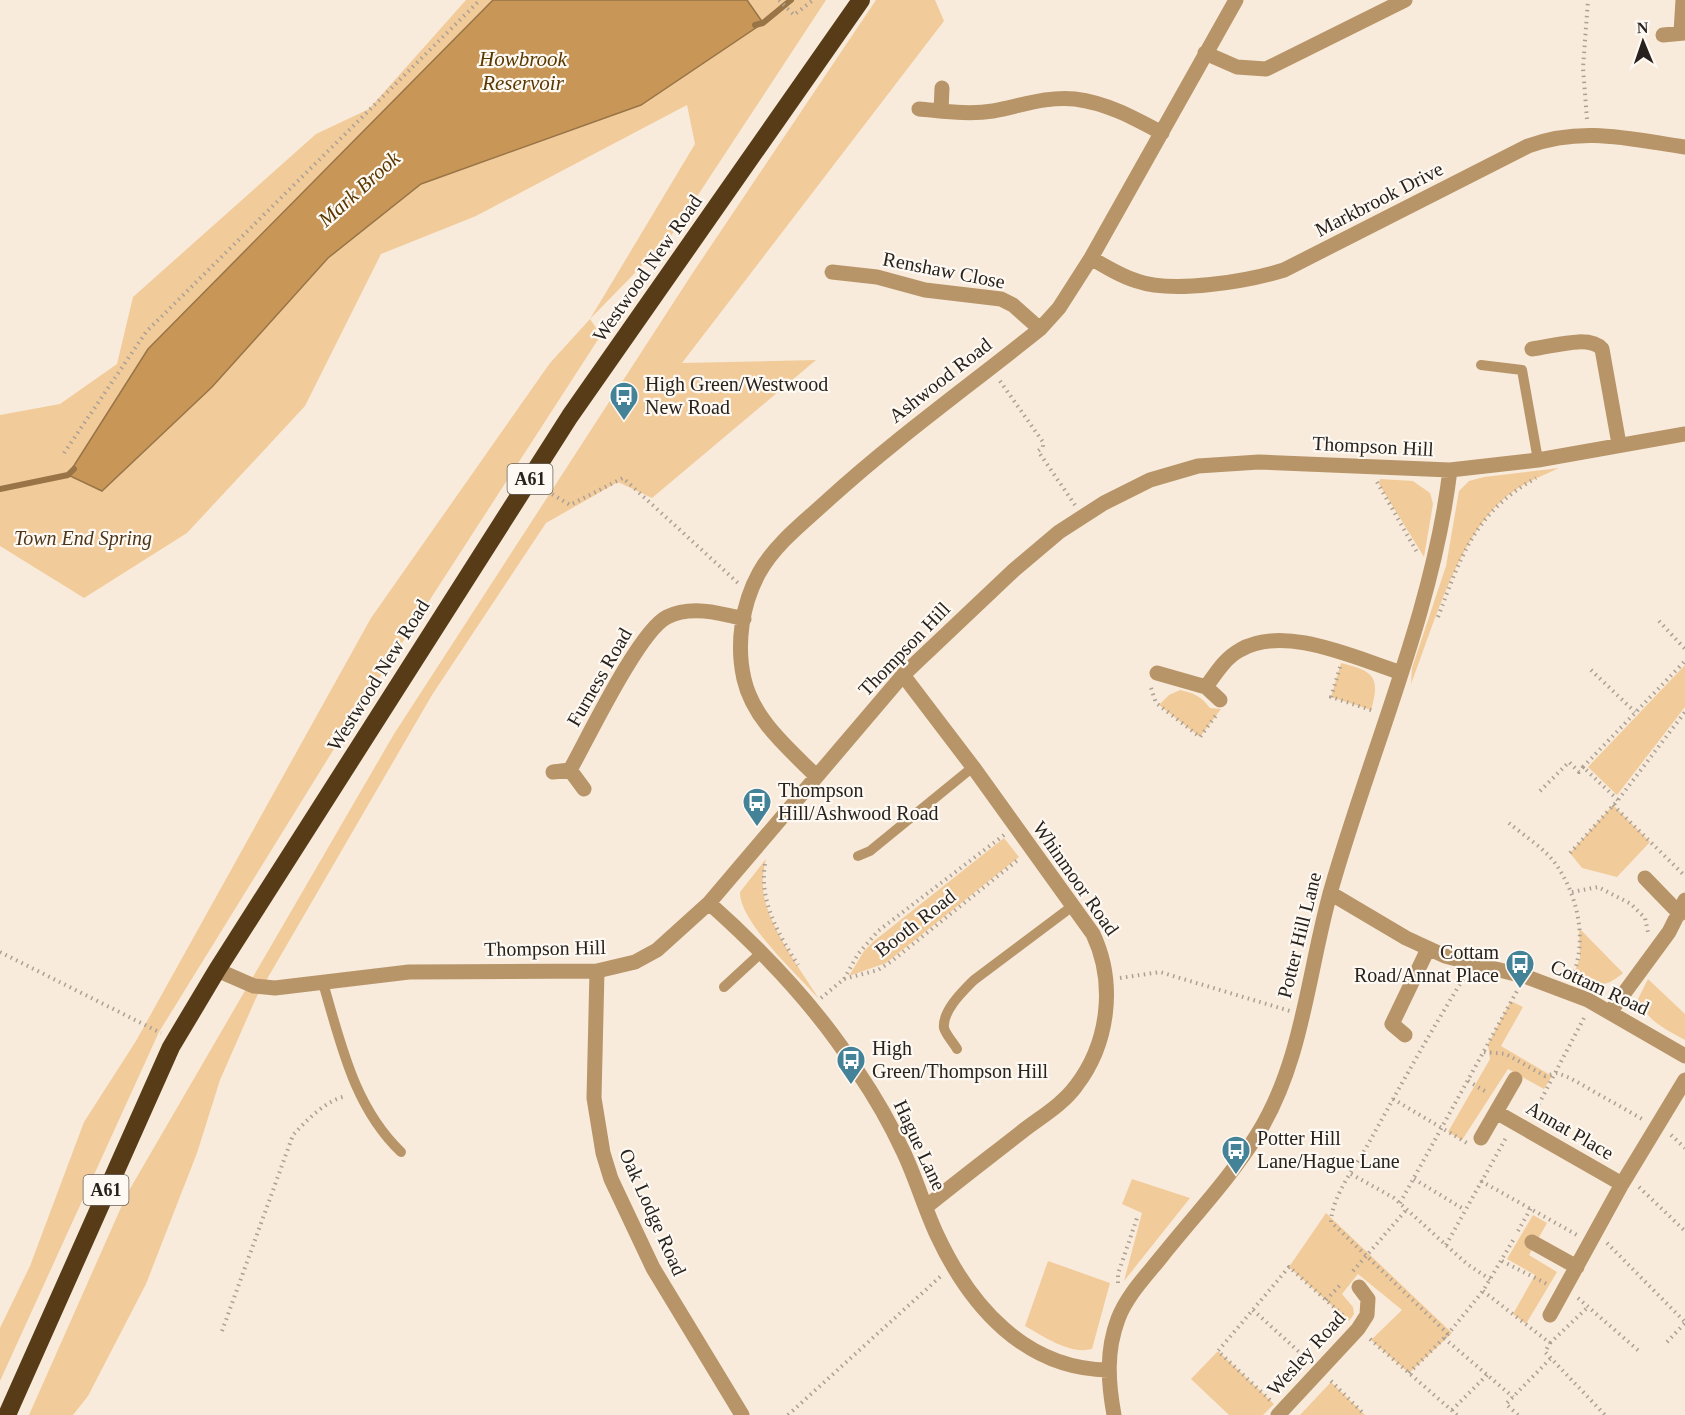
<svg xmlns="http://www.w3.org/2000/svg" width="1685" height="1415" font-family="Georgia,serif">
	<rect width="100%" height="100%" fill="#f8ebdb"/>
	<path fill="#f2cb9b" d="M466 0H493L148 349 68 475 103 491 212 387 328 258 421 184 641 105 762 23 747 0H826L671 236 590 319 601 335 345 731 159 1032 0 1381V1328L30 1266 84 1122 136 1041 371 618 550 363 590 319 695 144 687 105 476 216 381 254 305 406 187 533 84 598 0 546V415L60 404 117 364 133 297 316 134 369 109Z
		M876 0H935L944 21 682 363 816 360 652 498 618 482 546 523 432 695 256 998 220 1080 197 1153 146 1284 88 1396 73 1415H29L127 1194 394 734 692 274Z
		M1559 468C1544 475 1528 481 1514 491 1460 527 1434 625 1411 684L1412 668 1446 566 1459 491 1469 481 1484 477Z
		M1380 479 1413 481 1430 493 1433 504 1424 557 1379 484Z
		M1341 663C1373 671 1381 676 1371 710L1331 697Z
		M1685 665V707L1617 795 1588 767Z
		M1180 690C1194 693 1202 697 1210 708L1221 709 1200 737 1159 705 1169 695Z
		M1613 805 1650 842 1617 877 1582 868 1570 853Z
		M1004 838 1019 857 886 963 849 976 864 951 874 941Z
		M766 859C764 868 762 878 763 887 764 921 801 970 819 999 799 976 739 922 740 892Z
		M1579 928 1623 973C1603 990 1595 985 1572 978L1580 958Z
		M1648 979 1685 1014V1040C1665 1029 1647 1021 1638 999Z
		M1511 1001 1523 1007 1501 1046 1552 1076 1544 1089 1508 1069 1462 1140 1448 1132 1490 1059 1488 1044Z
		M1132 1179 1190 1198 1124 1281 1142 1213 1122 1204Z
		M1326 1213 1452 1333 1409 1373 1371 1340 1402 1310 1358 1274 1342 1294 1353 1307 1354 1314 1349 1321 1289 1267Z
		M1533 1215 1547 1223 1529 1255 1557 1272 1526 1324 1513 1314 1535 1275 1507 1259Z
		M1048 1261 1110 1283 1092 1349C1070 1355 1043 1336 1025 1326Z
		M1218 1351 1274 1404 1263 1415H1229L1191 1379Z
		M1331 1382 1365 1415H1300Z"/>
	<path fill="#c89757" stroke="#987446" stroke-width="1.5" d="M493 0H747L763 23 641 105 421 184 328 258 212 387 102 491 68 475 148 349Z"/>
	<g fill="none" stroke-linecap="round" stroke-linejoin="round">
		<path stroke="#987446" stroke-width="6" d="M755 25 763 23 791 0
			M0 489 68 475 74 469"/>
		<path stroke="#aaa094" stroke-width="4" stroke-dasharray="1.5 4.5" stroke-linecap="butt" d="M779 0 794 15 813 0
			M1587 119 1583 68 1588 0
			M1000 381 1043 442V447L1038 451 1075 505
			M64 453 146 332 480 0
			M1377 482 1418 554
			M542 488 570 505 623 478 738 583
			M1438 617C1461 556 1475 512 1536 478
			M1659 621 1685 649
			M1340 667 1331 697 1374 711
			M1591 670 1635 712
			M1151 688 1156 703 1200 737 1217 714
			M1583 767 1685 661
			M1540 791 1569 762 1579 772 1583 767 1618 800
			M1613 805 1685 876
			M1509 823C1523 835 1544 848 1555 863 1578 895 1588 941 1572 977
			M1570 853 1618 800 1685 712
			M765 864C759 902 779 935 798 965
			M1572 892 1598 887 1631 904 1645 918 1648 932
			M0 952 161 1033
			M1120 978 1160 972 1290 1011
			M844 979 858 954 878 931 1004 835
			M821 998 844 979 878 970 892 961 1019 859
			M1484 1052 1506 1054 1545 1076 1557 1073 1570 1078 1644 1120
			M1468 1081 1488 1093
			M1393 1099 1467 1143
			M1533 1115 1585 1016
			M1671 1135 1685 1148
			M1351 1174 1394 1198 1467 1264 1491 1280
			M1414 1179 1465 1210
			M1481 1181 1577 1235
			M1639 1187 1685 1231
			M1400 1203 1517 991
			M1518 1231 1531 1208
			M1607 1243 1685 1322
			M1446 1245 1507 1136
			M1502 1261 1549 1285
			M1353 1271 1407 1209
			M1118 1283V1274L1138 1215
			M1483 1291 1550 1343 1545 1352 1605 1415
			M1578 1298 1640 1352
			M1326 1300 1342 1283
			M1253 1310 1308 1360
			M222 1331 293 1135C307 1120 325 1101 346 1096
			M1448 1334 1331 1222C1332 1197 1353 1170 1366 1148 1398 1090 1430 1032 1465 976
			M1444 1338 1513 1397
			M1370 1339 1457 1415
			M1667 1342 1685 1323
			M1550 1343 1588 1307
			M1409 1373 1448 1334 1483 1291 1515 1237
			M1331 1381 1365 1415
			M1270 1400 1218 1351 1289 1267 1346 1318
			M1452 1410 1488 1374
			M788 1415 941 1276
			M1518 1415 1506 1404 1550 1359"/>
		<path stroke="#b89569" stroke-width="10" d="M1481 365 1522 370 1538 460
			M858 856 870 851 973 767
			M323 983C341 1044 354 1107 401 1152
			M724 987 762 952
			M957 1049C953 1042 946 1035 944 1028 942 1011 963 991 974 980L1074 905"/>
		<path stroke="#b89569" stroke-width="15" d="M1681 32 1683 0
			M1663 35 1685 33
			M1205 53 1237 67 1266 69 1405 0
			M919 109C943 111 968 115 993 111 1021 106 1046 96 1075 99 1107 103 1134 118 1162 133
			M941 111 942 88
			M1091 258C1106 267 1121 276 1137 281 1173 294 1248 281 1284 270L1528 146C1582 126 1630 139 1685 147
			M832 272 877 277 925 290 1001 299 1013 305 1040 329
			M1532 349C1551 347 1589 334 1602 349L1619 444
			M1157 673 1206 687 1220 700
			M903 675 973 767 1093 934C1116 983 1109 1043 1076 1086 1063 1104 1041 1117 1024 1130 991 1156 958 1181 926 1207
			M1206 687C1216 673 1225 658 1240 650 1284 624 1355 658 1399 672
			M570 770C588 738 639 631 667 617 691 605 720 613 744 619
			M553 772 570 770 584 789
			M816 776C788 748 753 719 744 679 736 644 742 604 759 573 775 544 804 522 828 500 895 439 969 386 1040 329L1059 308 1091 258 1236 0
			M1645 878 1680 914
			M1330 893 1406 938 1445 956 1527 977 1588 1000 1685 1056
			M709 903C764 952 818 1008 858 1072 875 1097 890 1123 903 1151 916 1178 924 1207 937 1235 970 1306 1025 1369 1108 1370
			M217 970 254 986 275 988 409 972 597 971 635 962 657 950 709 903 903 675 1014 570 1059 532 1104 503 1150 480 1198 466 1259 462 1450 470 1538 460 1685 434
			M597 971 594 1098 603 1153 611 1179 653 1268 742 1415
			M1611 1011 1669 932 1685 900
			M1405 1035 1392 1024 1428 949
			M1496 1112 1622 1184
			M1481 1138 1515 1079
			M1532 1242 1577 1267
			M1550 1315 1622 1184 1685 1080
			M1114 1415C1108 1382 1106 1351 1118 1319 1127 1295 1147 1275 1162 1256 1194 1216 1230 1178 1257 1135 1303 1062 1308 971 1331 890 1370 752 1433 612 1450 470
			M1278 1415 1358 1329 1367 1315 1368 1299 1359 1287"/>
		<path stroke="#573c17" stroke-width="18" d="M7 1415 171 1047 217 970 570 416 861 0"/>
	</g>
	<defs>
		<g id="bus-pin" transform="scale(1.5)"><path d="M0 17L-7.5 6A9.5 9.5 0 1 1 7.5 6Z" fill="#448298" stroke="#fff9f3"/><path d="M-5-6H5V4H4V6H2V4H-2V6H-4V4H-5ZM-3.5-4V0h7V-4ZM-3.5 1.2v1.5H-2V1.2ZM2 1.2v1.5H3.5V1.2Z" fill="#fff"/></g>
	</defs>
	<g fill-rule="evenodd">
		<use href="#bus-pin" x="624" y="396"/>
		<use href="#bus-pin" x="757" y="802"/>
		<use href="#bus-pin" x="1520" y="964"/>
		<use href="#bus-pin" x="851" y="1060"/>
		<use href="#bus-pin" x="1236" y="1150"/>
	</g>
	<g text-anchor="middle" stroke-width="4.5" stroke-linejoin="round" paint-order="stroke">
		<g fill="#fff9f3" stroke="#68625d" stroke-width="1.5">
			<rect x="507.5" y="464" width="45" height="30" rx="4.5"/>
			<rect x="83.5" y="1175" width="45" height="30" rx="4.5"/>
		</g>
		<g font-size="18" font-weight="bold" fill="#27221d">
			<text x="530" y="485">A61</text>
			<text x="106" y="1196">A61</text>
		</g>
		<g font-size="20" fill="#27221d" stroke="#fff9f3">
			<text transform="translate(1379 199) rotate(-27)" y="7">Markbrook Drive</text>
			<text transform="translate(647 268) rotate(-55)" y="7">Westwood New Road</text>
			<text transform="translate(944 270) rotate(11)" y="7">Renshaw Close</text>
			<text transform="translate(940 380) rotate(-38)" y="7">Ashwood Road</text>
			<text transform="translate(1373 446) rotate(3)" y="7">Thompson Hill</text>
			<text transform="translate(904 649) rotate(-46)" y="7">Thompson Hill</text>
			<text transform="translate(378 675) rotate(-58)" y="7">Westwood New Road</text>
			<text transform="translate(599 677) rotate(-60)" y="7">Furness Road</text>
			<text transform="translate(1076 878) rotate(55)" y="7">Whinmoor Road</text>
			<text transform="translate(915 923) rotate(-38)" y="7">Booth Road</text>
			<text transform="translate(1299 935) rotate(-76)" y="7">Potter Hill Lane</text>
			<text transform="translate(545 948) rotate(-1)" y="7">Thompson Hill</text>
			<text transform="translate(1600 987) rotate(25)" y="7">Cottam Road</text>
			<text transform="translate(1570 1130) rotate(30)" y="7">Annat Place</text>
			<text transform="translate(920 1145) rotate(65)" y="7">Hague Lane</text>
			<text transform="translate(653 1212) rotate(66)" y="7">Oak Lodge Road</text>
			<text transform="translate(1306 1353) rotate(-48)" y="7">Wesley Road</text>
		</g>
		<g font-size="20" fill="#27221d" stroke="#fff9f3" text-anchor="start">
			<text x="645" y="391">High Green/Westwood<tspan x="645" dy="23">New Road</tspan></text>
			<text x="778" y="797">Thompson<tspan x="778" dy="23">Hill/Ashwood Road</tspan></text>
			<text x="1499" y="959" text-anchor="end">Cottam<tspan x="1499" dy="23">Road/Annat Place</tspan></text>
			<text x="872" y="1055">High<tspan x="872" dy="23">Green/Thompson Hill</tspan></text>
			<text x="1257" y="1145">Potter Hill<tspan x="1257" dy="23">Lane/Hague Lane</tspan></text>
		</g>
		<g font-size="20" font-style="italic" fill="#4c371b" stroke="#fff9f3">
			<text x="83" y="545">Town End Spring</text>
		</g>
		<g font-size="21" font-style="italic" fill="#593801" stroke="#fff9f3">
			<text x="523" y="66">Howbrook<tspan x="523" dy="24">Reservoir</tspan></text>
			<text transform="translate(359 189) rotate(-42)" y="7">Mark Brook</text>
		</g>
	</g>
	<g transform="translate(1643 42) rotate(358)" stroke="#fff9f3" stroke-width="4.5" paint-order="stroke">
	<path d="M0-4.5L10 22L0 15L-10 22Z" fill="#27221d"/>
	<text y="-9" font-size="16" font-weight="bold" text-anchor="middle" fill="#27221d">N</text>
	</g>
</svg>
